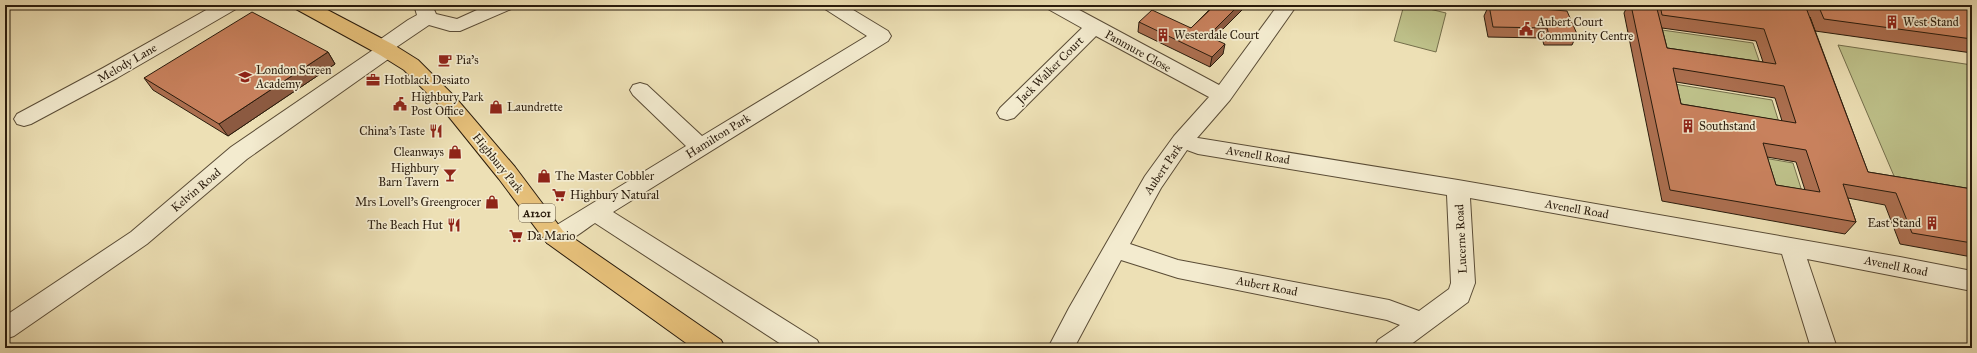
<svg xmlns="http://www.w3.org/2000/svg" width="1977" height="353" font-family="'IM FELL Great Primer',serif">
	<rect width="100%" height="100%" fill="#ede0b5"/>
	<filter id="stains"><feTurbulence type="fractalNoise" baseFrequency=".005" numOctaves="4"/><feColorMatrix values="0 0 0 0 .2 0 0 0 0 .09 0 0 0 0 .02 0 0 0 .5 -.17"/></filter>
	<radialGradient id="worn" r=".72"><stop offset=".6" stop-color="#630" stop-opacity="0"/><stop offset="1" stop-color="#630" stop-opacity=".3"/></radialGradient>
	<path fill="#bec18a" stroke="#746e4b" d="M1404 5H1413L1446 13 1436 52 1394 41Z
		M1655 29 1753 43 1763 72 1662 57Z
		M1838 45 1972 65V196L1897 183Z
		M1668 83 1772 100 1782 132 1675 115Z
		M1682 144 1793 163 1805 201Z"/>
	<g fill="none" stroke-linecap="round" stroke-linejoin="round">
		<g stroke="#5a4c36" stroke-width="2">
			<path id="minor" d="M215 5H238L236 9 117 78 31 124 24 126 17 124 14 119 17 114 103 68Z
				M414 5H432L436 14 457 19 488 5H513L511 9 460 31H450L429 25 395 48 397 50 394 55 247 159 147 244 14 336 5 339V316L131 232 231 147 373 50 372 48 375 43 408 20 417 15Z
				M823 5H845L888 31 891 36 888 41 613 212 817 340 821 348H787L595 223C581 232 564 249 547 243L543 237 547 231 686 146 633 95 630 90 633 85 640 83 647 85 702 136 867 36 825 9Z
				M1046 5H1070L1219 85 1278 5H1297L1230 100 1197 138H1198L1458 180 1900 257 1972 271V291L1807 259 1837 348H1811L1782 254 1470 198 1475 283 1468 302 1406 348H1374L1378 340 1400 325 1387 320 1178 278 1121 260 1074 348H1048L1069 308 1145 176 1174 136 1209 97 1096 36 1014 118 1007 120 1000 118 997 113 1000 108 1082 28 1048 9ZM1187 150 1198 154 1447 195 1451 283 1449 289 1419 311 1389 300 1178 260 1130 244 1161 188Z"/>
		</g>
		<g stroke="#291b0c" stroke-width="2">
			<path id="major" d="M294 5H318L394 45 418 60 455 97 515 167 563 231 721 340 725 348H693L547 243 499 179 441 107 404 70 380 55 296 9Z"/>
		</g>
		<use href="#minor" fill="#f3ebcf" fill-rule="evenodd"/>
		<use href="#major" fill="#e6c07a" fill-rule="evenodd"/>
	</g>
	<path fill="#ac6f50" stroke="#291b0c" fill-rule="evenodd" d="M1214 5H1247L1213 39 1223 54 1210 67 1138 32 1139 22 1191 28Z
		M1489 5 1577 34 1572 45H1544L1542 38 1488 37 1484 16Z
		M1628 5H1742L1745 6 1746 5H1972V53L1815 31 1810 17 1868 172 1972 189V257L1900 244 1885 205 1848 198 1856 222 1845 234 1662 201 1624 13ZM1662 28 1756 41 1763 62 1667 48ZM1676 82 1775 98 1782 121 1681 104ZM1767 157 1796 162 1805 190 1776 185Z
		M328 52 335 64 228 136 153 90 144 78Z"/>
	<path fill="#8c5a41" stroke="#291b0c" d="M1239 5H1247L1206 46 1208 36Z
		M1225 44 1223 54 1210 67 1212 57Z
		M328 52 335 64 228 136 219 124Z"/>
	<path fill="#c8815d" stroke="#291b0c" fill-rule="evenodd" d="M1215 5H1239L1208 36 1225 44 1212 57 1139 22 1152 10 1191 28Z
		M1489 5 1567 11 1577 34 1549 35 1547 28 1493 27Z
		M1631 5H1656L1667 48 1776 64 1764 29 1662 15 1660 5H1742L1755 7 1754 5H1805L1868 172 1972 189V243L1912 233 1896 193 1843 184 1856 222 1670 190ZM1673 68 1784 86 1796 123 1681 104ZM1763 143 1806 150 1820 192 1776 185Z
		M1818 5H1972V39L1824 19Z
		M252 12 328 52 219 124 144 78Z"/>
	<defs>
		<g id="building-bare" transform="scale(1.08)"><path d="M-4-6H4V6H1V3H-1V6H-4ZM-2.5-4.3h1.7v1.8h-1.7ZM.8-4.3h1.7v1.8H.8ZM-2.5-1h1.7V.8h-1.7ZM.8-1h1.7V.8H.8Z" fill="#8f2418" stroke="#f3ebcf" stroke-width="2.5" paint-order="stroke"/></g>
		<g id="civic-bare" transform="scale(1.08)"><path d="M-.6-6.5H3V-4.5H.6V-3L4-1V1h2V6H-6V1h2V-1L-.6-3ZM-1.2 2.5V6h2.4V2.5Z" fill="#8f2418" stroke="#f3ebcf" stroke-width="2.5" paint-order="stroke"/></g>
		<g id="cafe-bare" transform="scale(1.08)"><path d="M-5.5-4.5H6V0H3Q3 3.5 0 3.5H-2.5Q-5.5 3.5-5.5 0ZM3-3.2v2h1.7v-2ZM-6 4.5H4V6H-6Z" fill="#8f2418" stroke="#f3ebcf" stroke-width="2.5" paint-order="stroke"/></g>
		<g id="university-bare" transform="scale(1.08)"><path d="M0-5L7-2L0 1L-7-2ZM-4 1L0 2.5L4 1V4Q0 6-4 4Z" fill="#8f2418" stroke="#f3ebcf" stroke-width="2.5" paint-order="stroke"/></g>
		<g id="office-bare" transform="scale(1.08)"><path d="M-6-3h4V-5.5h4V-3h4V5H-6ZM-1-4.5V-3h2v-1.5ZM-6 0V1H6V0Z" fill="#8f2418" stroke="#f3ebcf" stroke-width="2.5" paint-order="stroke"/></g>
		<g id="shop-bare" transform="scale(1.08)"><path d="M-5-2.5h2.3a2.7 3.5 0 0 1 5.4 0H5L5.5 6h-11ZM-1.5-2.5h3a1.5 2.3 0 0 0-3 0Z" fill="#8f2418" stroke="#f3ebcf" stroke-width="2.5" paint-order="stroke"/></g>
		<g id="restaurant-bare" transform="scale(1.08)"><path d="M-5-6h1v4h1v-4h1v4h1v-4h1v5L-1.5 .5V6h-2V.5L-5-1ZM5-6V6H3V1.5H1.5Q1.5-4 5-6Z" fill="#8f2418" stroke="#f3ebcf" stroke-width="2.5" paint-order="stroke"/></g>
		<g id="bar-bare" transform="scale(1.08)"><path d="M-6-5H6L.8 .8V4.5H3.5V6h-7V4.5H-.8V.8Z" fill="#8f2418" stroke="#f3ebcf" stroke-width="2.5" paint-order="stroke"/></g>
		<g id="supermarket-bare" transform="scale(1.08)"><path d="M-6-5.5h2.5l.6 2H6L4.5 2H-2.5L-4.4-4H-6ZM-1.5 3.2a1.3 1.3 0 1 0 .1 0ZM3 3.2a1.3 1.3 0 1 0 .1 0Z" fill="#8f2418" stroke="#f3ebcf" stroke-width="2.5" paint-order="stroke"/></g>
	</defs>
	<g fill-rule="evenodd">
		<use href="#building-bare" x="1892" y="22"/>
		<use href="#civic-bare" x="1526" y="29"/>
		<use href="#building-bare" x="1163" y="35"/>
		<use href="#cafe-bare" x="445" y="60"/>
		<use href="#university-bare" x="245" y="77"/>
		<use href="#office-bare" x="373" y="80"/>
		<use href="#civic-bare" x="400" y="104"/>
		<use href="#shop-bare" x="496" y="107"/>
		<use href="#building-bare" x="1688" y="126"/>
		<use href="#restaurant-bare" x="436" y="131"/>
		<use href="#shop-bare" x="455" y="152"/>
		<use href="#bar-bare" x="450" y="175"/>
		<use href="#shop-bare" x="544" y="176"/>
		<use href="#supermarket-bare" x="559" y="195"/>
		<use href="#shop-bare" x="492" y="202"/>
		<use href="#building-bare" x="1932" y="223"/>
		<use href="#restaurant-bare" x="454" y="225"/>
		<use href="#supermarket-bare" x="516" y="236"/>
	</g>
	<g text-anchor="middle" stroke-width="3.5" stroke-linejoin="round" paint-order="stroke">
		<rect fill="#f3ebcf" stroke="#665946" stroke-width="1" x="519" y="204" width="36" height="18" rx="3"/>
		<g font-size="11" font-weight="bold" fill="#291b0c">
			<text x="537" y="217">A1201</text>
		</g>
		<g font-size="12" fill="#291b0c" stroke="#f3ebcf" text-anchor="start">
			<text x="1537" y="26">Aubert Court<tspan x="1537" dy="14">Community Centre</tspan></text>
			<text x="1903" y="26">West Stand</text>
			<text x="1174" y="39">Westerdale Court</text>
			<text x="456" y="64">Pia's</text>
			<text x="256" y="74">London Screen<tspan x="256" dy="14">Academy</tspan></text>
			<text x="384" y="84">Hotblack Desiato</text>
			<text x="411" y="101">Highbury Park<tspan x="411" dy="14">Post Office</tspan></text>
			<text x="507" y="111">Laundrette</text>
			<text x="1699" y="130">Southstand</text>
			<text x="425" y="135" text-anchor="end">China's Taste</text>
			<text x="444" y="156" text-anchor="end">Cleanways</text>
			<text x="439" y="172" text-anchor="end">Highbury<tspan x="439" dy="14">Barn Tavern</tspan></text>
			<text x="555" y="180">The Master Cobbler</text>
			<text x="570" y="199">Highbury Natural</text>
			<text x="481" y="206" text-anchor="end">Mrs Lovell's Greengrocer</text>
			<text x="1921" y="227" text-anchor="end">East Stand</text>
			<text x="443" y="229" text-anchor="end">The Beach Hut</text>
			<text x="527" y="240">Da Mario</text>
		</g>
		<g font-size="12" fill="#291b0c" stroke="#f3ebcf">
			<text transform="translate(1138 51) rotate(29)" y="4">Panmure Close</text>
			<text transform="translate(127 63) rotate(-30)" y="4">Melody Lane</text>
			<text transform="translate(1050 70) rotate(-45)" y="4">Jack Walker Court</text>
			<text transform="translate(718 136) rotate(-32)" y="4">Hamilton Park</text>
			<text transform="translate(1258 155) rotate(9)" y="4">Avenell Road</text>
			<text transform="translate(498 163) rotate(51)" y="4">Highbury Park</text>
			<text transform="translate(1163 169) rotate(-56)" y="4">Aubert Park</text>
			<text transform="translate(196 190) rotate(-40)" y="4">Kelvin Road</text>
			<text transform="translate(1577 209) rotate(10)" y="4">Avenell Road</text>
			<text transform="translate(1461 239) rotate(-93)" y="4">Lucerne Road</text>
			<text transform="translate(1896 266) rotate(11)" y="4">Avenell Road</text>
			<text transform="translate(1267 286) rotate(11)" y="4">Aubert Road</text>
		</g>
	</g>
	<rect width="1977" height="353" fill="none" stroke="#ede0b5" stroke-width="20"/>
	<rect x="6" y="6" width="1965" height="341" fill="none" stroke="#291b0c" stroke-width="2"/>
	<rect x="10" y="10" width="1957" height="333" fill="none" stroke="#291b0c"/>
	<rect width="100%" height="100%" filter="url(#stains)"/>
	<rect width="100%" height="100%" fill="url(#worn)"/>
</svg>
